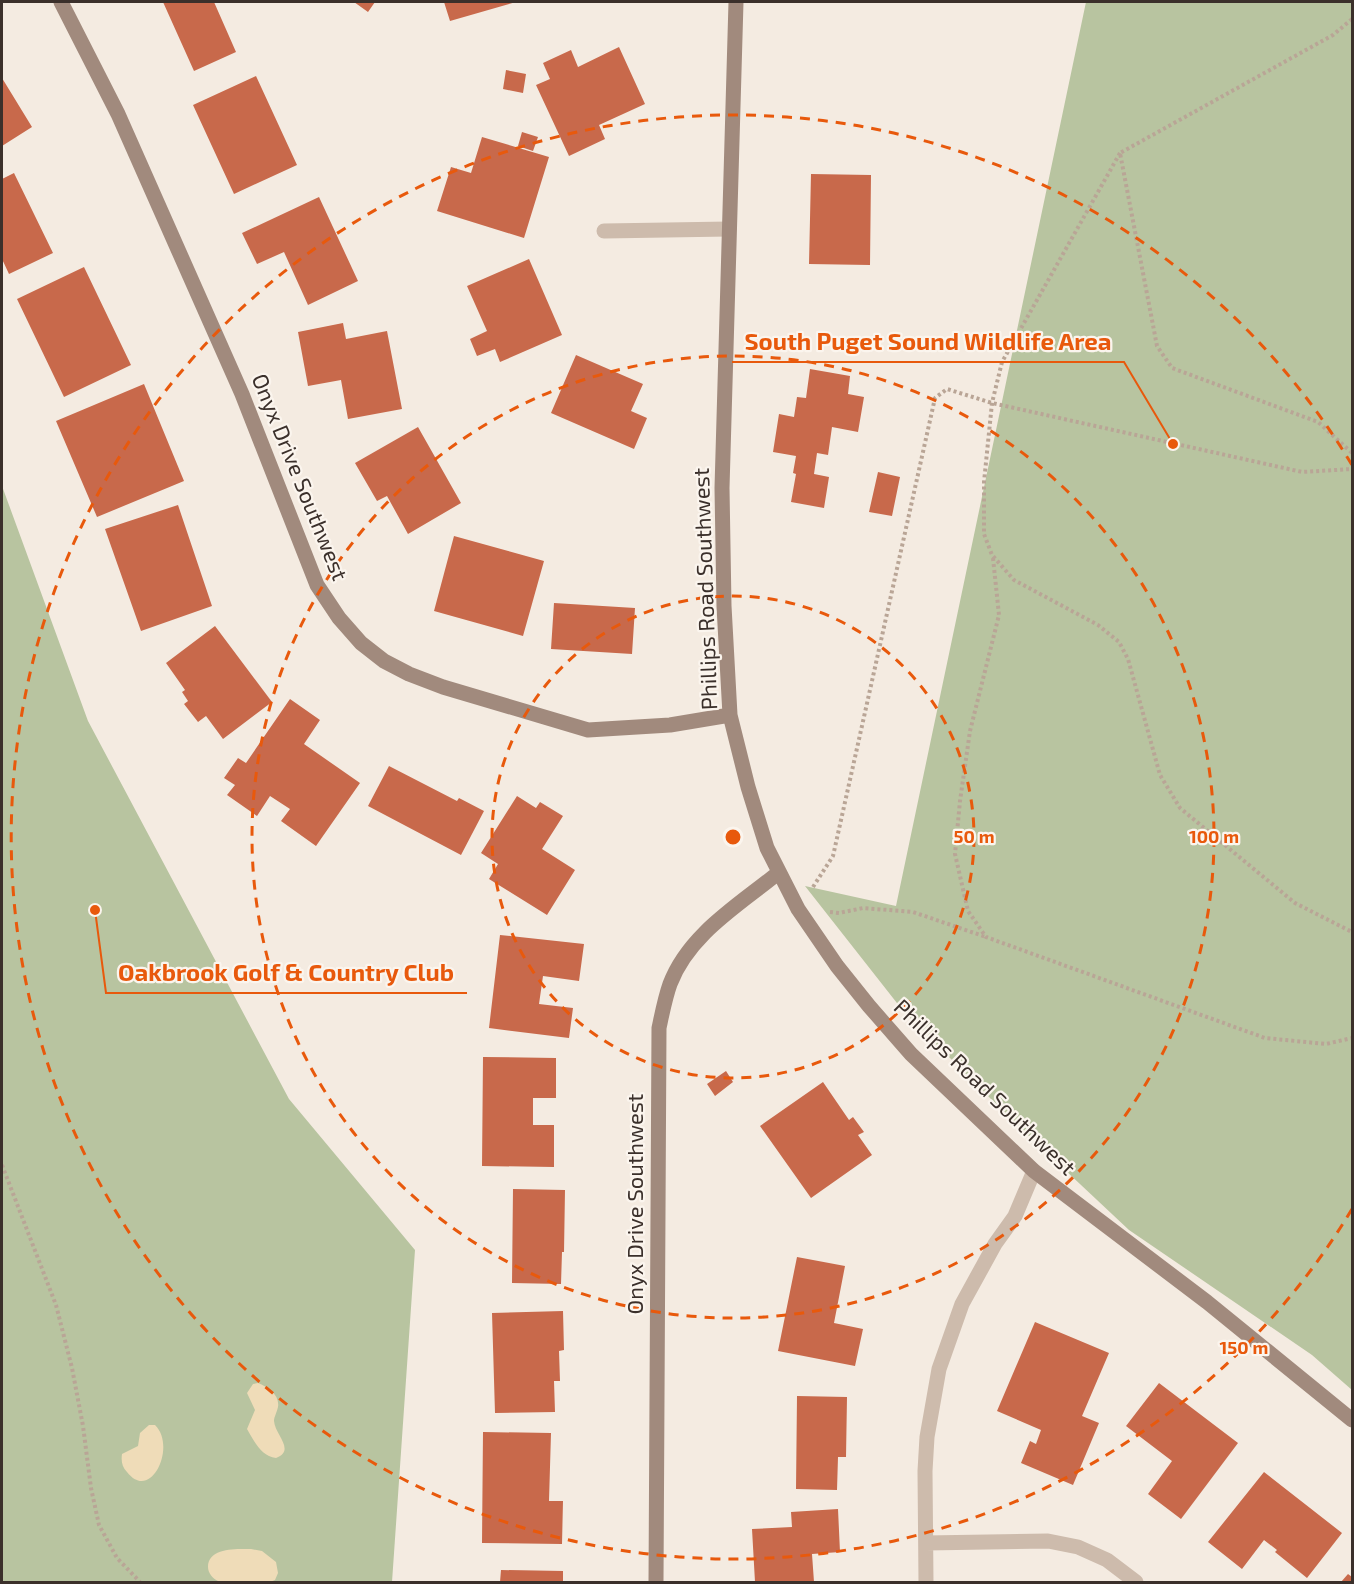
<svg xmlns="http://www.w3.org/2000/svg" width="1354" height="1584" font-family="'Exo 2',sans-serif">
	<rect width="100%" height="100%" fill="#f4ebe1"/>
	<path fill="#b8c4a0" d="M1086 2H1352V1390L1312 1355 1129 1230 1016 1124 904 1012 805 886 896 906Z
		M2 486 88 721 289 1099 415 1250 392 1582H2Z"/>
	<path fill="#efdcb8" d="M258 1383C268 1387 280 1395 278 1407 277 1412 274 1417 274 1421 275 1435 296 1450 276 1458 261 1456 254 1441 247 1429L255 1410 247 1393 253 1384Z
		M149 1425H155C177 1446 151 1503 127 1472 122 1467 121 1461 122 1454L138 1446 140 1433Z
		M251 1549 262 1551 276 1562 278 1573 275 1580 270 1582C258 1582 229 1584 218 1581 213 1579 208 1573 208 1567 208 1547 238 1549 251 1549Z"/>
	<path fill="#c8694b" d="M163 2H214L236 52 194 71Z
		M354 2H375L368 12Z
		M444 2H516L450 21Z
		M619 47 645 104 599 125 605 139 569 156 536 85 550 79 543 63 571 50 578 67Z
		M506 70 526 74 523 93 503 89Z
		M256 76 297 165 234 194 193 105Z
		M2 78 32 127 2 146Z
		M522 132 538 137 533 151 518 146Z
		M482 137 549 157 524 238 437 211 451 167 471 173Z
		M14 173 53 253 9 274 2 259V179Z
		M811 174 871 175 870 265 809 264Z
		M319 197 358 281 308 305 284 252 257 264 242 233Z
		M529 259 562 335 500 362 495 349 477 356 470 339 487 331 467 286Z
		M84 267 131 365 64 397 17 299Z
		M343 323 346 339 387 331 402 409 348 419 341 380 308 386 298 332Z
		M576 355 643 384 631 411 647 418 634 449 551 413Z
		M810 369 850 376 848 394 864 397 858 432 832 427 828 455 817 453 814 474 829 477 824 508 791 502 796 474 793 473 796 456 773 452 779 414 794 417 797 397 806 398Z
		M144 384 184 481 97 517 56 421Z
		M418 427 461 503 408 534 387 496 377 501 355 463Z
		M878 472 900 477 892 516 869 512Z
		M178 505 212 606 141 631 105 529Z
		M454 536 544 561 523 636 434 611Z
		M554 603 635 608 632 654 551 649Z
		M215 626 272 702 223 739 206 716 198 722 184 704 188 701 182 692 185 690 166 663Z
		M290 699 320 720 304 744 360 783 316 846 281 821 290 809 270 796 257 816 227 795 235 785 224 778 238 758 246 763Z
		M389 766 457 801 459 798 484 811 461 855 368 806Z
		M517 796 536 808 540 802 563 816 542 849 575 870 547 915 489 879 498 864 481 853Z
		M500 935 584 944 579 981 543 976 539 1004 573 1008 569 1038 489 1028Z
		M483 1057 556 1058V1098H533V1125H554V1167L482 1166Z
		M726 1071 733 1082 715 1096 707 1084Z
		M823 1082 849 1120 853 1117 864 1132 858 1135 872 1155 811 1198 760 1126Z
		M513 1189 565 1190 564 1252H562L561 1284 512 1283Z
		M797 1257 845 1266 834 1323 863 1329 855 1366 778 1351Z
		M563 1311 564 1350 559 1351 560 1381H554L555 1412 495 1413 492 1313Z
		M1035 1322 1109 1353 1082 1416 1099 1423 1073 1485 1021 1463 1030 1441 1036 1444 1041 1430 997 1411Z
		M1159 1383 1238 1443 1181 1519 1148 1494 1172 1461 1126 1426Z
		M797 1396 847 1397 846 1457H838L837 1490 796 1489Z
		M483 1432 551 1433 549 1501H563L562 1544 482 1543Z
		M1264 1472 1342 1533 1307 1578 1275 1552 1277 1550 1264 1540 1242 1569 1208 1542Z
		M838 1509 840 1552 812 1554 814 1582H755L752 1529 792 1527 791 1512Z
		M501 1570 563 1571V1582H500Z
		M1348 1574 1352 1577V1582H1341Z"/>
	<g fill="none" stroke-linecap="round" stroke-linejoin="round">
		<path stroke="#b9a596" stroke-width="4" stroke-dasharray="3 3" stroke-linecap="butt" d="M1352 19 1333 35 1120 153 1157 346 1172 368 1318 422 1352 453
			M1120 153 1002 362 992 403 984 482V534L992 555 1014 580 1098 625 1119 642 1128 659 1160 775 1180 808 1295 903 1352 932
			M993 558 999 615 970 731 960 801 955 854 968 911 986 937 1265 1038 1326 1044 1352 1038
			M813 887 833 856 935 398 947 389 992 403 1302 472 1352 469
			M830 912 839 913 863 908 913 912 986 937
			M2 1165 56 1305 72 1368 83 1426 91 1488 99 1525 117 1558 140 1582"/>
		<path stroke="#cdbbac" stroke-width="15" d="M604 231 729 229"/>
		<path stroke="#cdbbac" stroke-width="15" d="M926 1543 1048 1541 1078 1547 1107 1560 1136 1582
			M926 1582 925 1471 927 1437 939 1369 962 1304 995 1244 1015 1216 1034 1171"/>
		<path stroke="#a18a7d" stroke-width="15" d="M61 2 118 114 242 394 317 585 339 618 361 643 384 661 409 674 443 687 588 730 670 725 730 715
			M736 2 722 488 724 606 730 715 748 787 767 848 798 909 837 966 869 1006 911 1054 1034 1171 1207 1302 1352 1420
			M656 1582 659 1028C662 1014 665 998 670 984 689 934 739 905 778 873"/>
	</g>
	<g fill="none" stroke="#e8590c" stroke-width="3" stroke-dasharray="10 8">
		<circle cx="733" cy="837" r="241"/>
		<circle cx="733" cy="837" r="481"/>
		<path d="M1352 1209A722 722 0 1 1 1352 465"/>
	</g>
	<g text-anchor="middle" stroke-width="4.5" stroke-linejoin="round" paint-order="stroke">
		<g font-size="22" fill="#3b302b" stroke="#fbf5ee">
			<text transform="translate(300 477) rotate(68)" y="8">Onyx Drive Southwest</text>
			<text transform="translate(705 589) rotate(-92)" y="8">Phillips Road Southwest</text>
			<text transform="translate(985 1087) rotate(44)" y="8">Phillips Road Southwest</text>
			<text transform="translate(635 1204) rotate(-90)" y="8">Onyx Drive Southwest</text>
		</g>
	</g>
	<circle cx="733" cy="837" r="9" fill="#e8590c" stroke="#fbf5ee" stroke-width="3"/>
	<g font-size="18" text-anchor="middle" font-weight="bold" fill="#e8590c" stroke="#fbf5ee" stroke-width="4.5" stroke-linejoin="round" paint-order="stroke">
		<text x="974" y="843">50 m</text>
		<text x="1214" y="843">100 m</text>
		<text x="1244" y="1354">150 m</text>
	</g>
	<path fill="none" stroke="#e8590c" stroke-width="2" d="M1173 444L1124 362H732M95 910L106 993H467"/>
	<g fill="#e8590c" stroke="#fbf5ee" stroke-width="2">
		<circle cx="1173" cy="444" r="6"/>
		<circle cx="95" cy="910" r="6"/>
	</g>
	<g font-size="24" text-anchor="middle" font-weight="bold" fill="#e8590c" stroke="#fbf5ee" stroke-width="4.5" stroke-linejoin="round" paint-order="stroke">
		<text x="928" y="350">South Puget Sound Wildlife Area</text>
		<text x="286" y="981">Oakbrook Golf &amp; Country Club</text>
	</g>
	<rect width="1354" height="1584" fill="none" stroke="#3b302b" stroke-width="6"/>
</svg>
